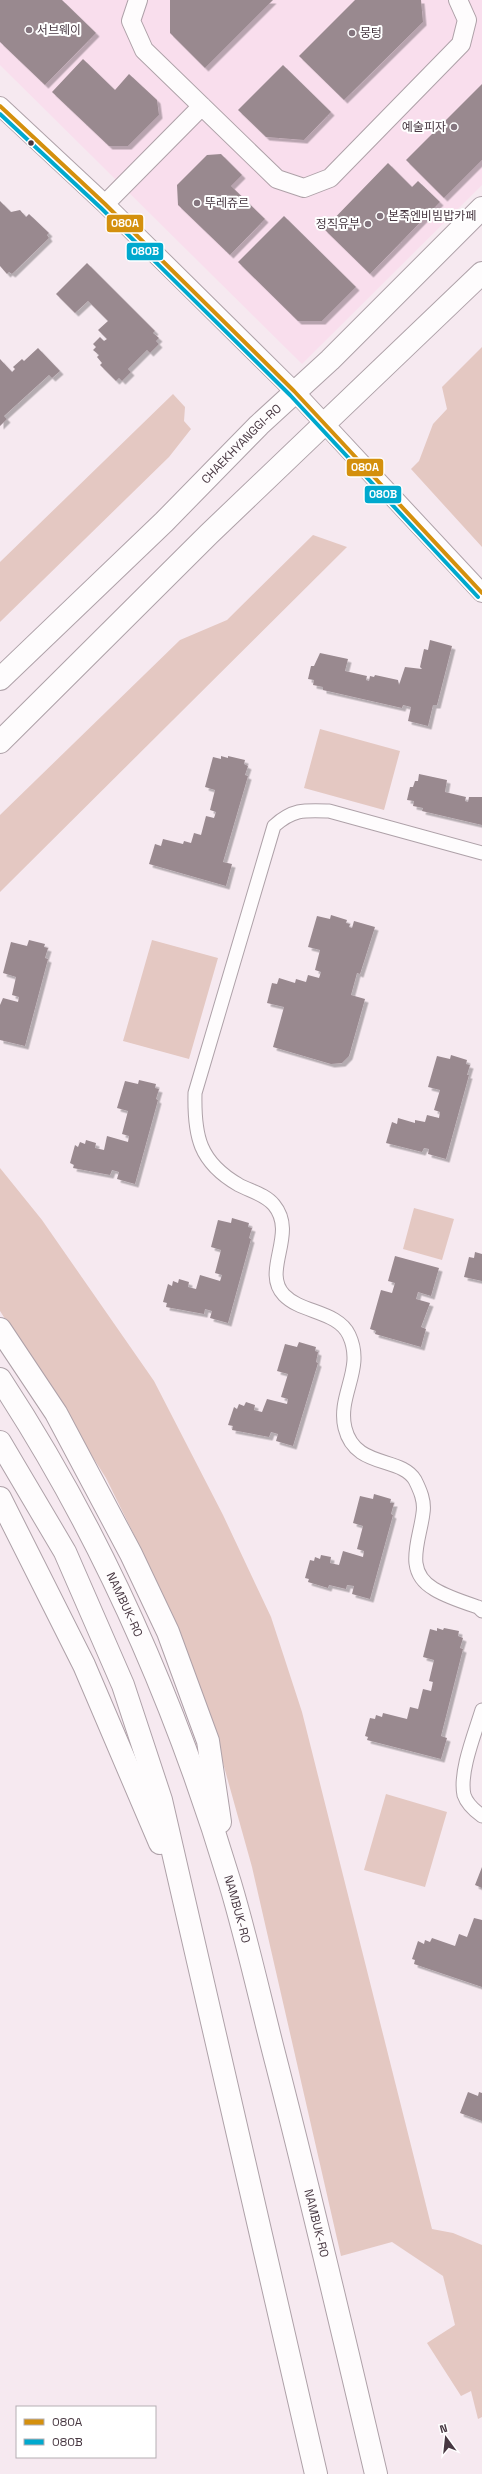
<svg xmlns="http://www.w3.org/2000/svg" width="482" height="2474" font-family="'Space Grotesk','Noto Sans KR',sans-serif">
	<defs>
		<filter id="shadow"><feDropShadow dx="3.5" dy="3.5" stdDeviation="0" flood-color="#0004"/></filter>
	</defs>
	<rect width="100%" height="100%" fill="#f6e9f0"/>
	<path fill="#f9deed" d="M0 0H482V185L302 364 0 65Z"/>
	<path fill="#e4c8c2" d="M482 347V547L411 469 419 461 433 424 447 409 442 387Z
		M173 394 185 407 184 421 191 429 169 457 0 622V562Z
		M313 535 347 547 0 892V815L180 640 227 620Z
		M320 729 400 751 384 810 304 788Z
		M152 940 218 958 189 1059 123 1041Z
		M0 1168 42 1220 154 1381 223 1515 271 1617 302 1712 432 2229 453 2233 482 2245V2417L478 2419 471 2391 461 2396 427 2343 455 2325 443 2276 392 2242 341 2256 252 1867 223 1763 179 1636 143 1553 106 1478 0 1311Z
		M414 1208 454 1219 442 1260 403 1249Z
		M386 1794 447 1812 425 1887 364 1870Z"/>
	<path fill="#99898f" filter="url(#shadow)" d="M0 0H62L96 33 45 85 0 42Z
		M170 0H273L205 68 170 33Z
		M355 0H421L423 22 344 100 299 56Z
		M83 59 115 90 129 74 157 100 159 115 128 146H109L52 92Z
		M283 65 331 112 304 140 266 137 238 110Z
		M482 84V160L444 198 406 160Z
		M221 154 242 175 231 186 265 219 230 255 178 205 177 185 207 155Z
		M388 163 412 187 418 181 440 202 370 274 324 229Z
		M0 201 11 212 20 210 26 217 29 214 49 233 47 235 49 238 12 274 9 272 7 274 0 266Z
		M284 216 356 287 322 321H298L238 262Z
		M87 263 155 331 153 333 159 338 156 341 159 344 150 353 147 350 128 369 131 372 122 381 119 378 116 381 100 365 102 363 97 357 99 355 93 350 96 347 93 344 100 337 104 341 107 339 98 330 108 321 88 301 75 313 56 294Z
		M38 348 60 371 52 378 49 375 4 416 7 419 0 426V359L12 372 15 369 13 367 22 359 24 361Z
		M430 640 452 646 437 705H433L428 726 408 721 411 707 403 705 402 708 323 690V687L313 685 314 680 308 679 311 666H314L320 653 348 659 345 671 367 676 366 680 369 681 370 676 374 677 375 675 398 680 399 685 405 667 422 669 420 667 424 649 428 650Z
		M221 756 228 758V756L245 760 244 764 248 766 245 775 248 776 223 862 232 864 226 886 149 864 155 844 161 846 163 839 183 844 184 841 191 843 194 833 201 835 206 816 214 818 216 812 210 810 215 790 205 787 213 757 221 759Z
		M419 774 447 780 445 792 466 797 465 801 468 802 469 797H482V825L422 811 423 808 413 806 414 801 407 800 410 787H413L415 781H418Z
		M331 915 347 920 346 923 350 924 349 927 352 928 354 921 375 927 360 974 357 973 351 995 365 999 349 1056 342 1063 331 1064 273 1047 284 1007 267 1003 272 983 277 984 279 978 295 983 296 979 306 982 308 975 319 978 321 972 315 970 320 950 308 947 317 916 330 919Z
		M29 940 45 944 44 947 48 948 45 958 48 959 25 1046 0 1040V1005L3 998 18 1002 19 997 12 995 16 977 3 973 11 942 27 946Z
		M451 1055 467 1060 466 1064 470 1065 467 1075H469L446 1159 428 1154 429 1149 424 1148 422 1152 386 1143 392 1122 397 1124 398 1118 415 1123V1120L425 1122 427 1115 439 1118 440 1112 434 1110 440 1090 428 1087 437 1056 450 1059Z
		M139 1080 156 1084 155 1088 159 1089 156 1099 158 1100 135 1184 117 1179 119 1172 112 1170 110 1175 73 1168 74 1165 70 1163 75 1145 78 1147 80 1142 85 1144 86 1140 96 1143 95 1148 104 1150 107 1136 128 1142 129 1136 122 1134 128 1111 117 1108 125 1081 138 1084Z
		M232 1218 249 1223 248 1227 252 1228 249 1238 251 1239 228 1323 210 1318 212 1311 205 1309 204 1314 166 1307 167 1303 163 1302 168 1284 172 1286 173 1281 178 1283 179 1279 189 1282 188 1287 196 1289 200 1275 220 1281 222 1275 215 1273 221 1250 211 1247 218 1220 231 1223Z
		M475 1252 482 1254V1281L464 1277 469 1257 474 1258Z
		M395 1256 439 1268 431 1296 418 1292 416 1299 430 1303 421 1327 426 1329 421 1347 375 1334 376 1331 370 1329 381 1290 392 1293 395 1283 388 1281Z
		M299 1342 316 1347 315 1351 318 1352 316 1362 318 1363 293 1446 276 1441 278 1434 271 1432 269 1437 232 1430 233 1426 228 1425 234 1407 237 1409 239 1404 244 1406 246 1402 255 1405 254 1410 262 1412 267 1399 287 1404 288 1399 281 1397 288 1374 277 1371 285 1344 297 1347Z
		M374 1494 391 1499 390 1503H394L391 1514 393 1515 370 1599 352 1594 354 1586 347 1585 346 1589 329 1585 328 1588 308 1582 309 1579 305 1578 310 1560 314 1561 315 1557 320 1559 321 1555 331 1557 330 1563 339 1565 343 1551 363 1557 364 1551 357 1549 363 1526 353 1523 360 1496 373 1499Z
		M437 1628 443 1630 444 1628 459 1631 458 1636 463 1638 460 1648 463 1649 441 1736 447 1738 441 1759 367 1740 368 1737 365 1736 370 1718 375 1719 376 1715 382 1717 383 1713 407 1719 410 1707 418 1709 423 1689 431 1691 433 1682 429 1681 434 1660 423 1657 430 1629 437 1631Z
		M482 1867V1888L475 1885Z
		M474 1918 482 1920V1987L414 1964 415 1960 412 1959 418 1941 424 1944 425 1940 430 1942 432 1938 455 1946 459 1934 467 1937Z
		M468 2092 478 2096 479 2092 482 2093V2121L460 2113Z"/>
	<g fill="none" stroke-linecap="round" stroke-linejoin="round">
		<g stroke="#aea1a8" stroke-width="15">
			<path id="pedestrian" d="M482 853 329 811C304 810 293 809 274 826L195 1093C194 1136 199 1162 239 1185 250 1191 265 1194 274 1205 298 1234 261 1271 284 1295 301 1313 338 1311 349 1335 365 1369 337 1395 345 1428 355 1469 401 1456 415 1480 420 1490 425 1501 423 1513 420 1540 403 1571 434 1589 447 1597 463 1602 478 1607L482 1611
				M482 1710C475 1733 459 1772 464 1795 467 1804 475 1811 482 1816"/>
		</g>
		<g stroke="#aea1a8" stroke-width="20">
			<path id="minor" d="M138 0 131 21 144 50 277 179 304 188 330 178 461 44 467 20 458 0
				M0 106 105 204 294 391 482 593
				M105 204 202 106"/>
		</g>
		<g stroke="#aea1a8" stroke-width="24">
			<g id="secondary">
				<path id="s1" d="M0 679 164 522 259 425 330 360 482 208"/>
				<path d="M0 742 209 534 482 273"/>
				<path d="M0 1329 56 1413 131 1554 168 1632 208 1741 220 1822"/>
				<path id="s2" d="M0 1379C102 1534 177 1707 230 1883 248 1943 261 2004 277 2065 312 2201 344 2337 376 2474"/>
				<path d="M0 1442 65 1552 123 1685 161 1800 316 2474"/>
				<path d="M0 1498 84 1665 160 1843"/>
			</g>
		</g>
		<use href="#pedestrian" stroke="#fefcfd" stroke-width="13"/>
		<use href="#minor" stroke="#fefcfd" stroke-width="18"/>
		<use href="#secondary" stroke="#fefcfd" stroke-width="22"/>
		<g stroke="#fff" stroke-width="7">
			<path id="bus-1" d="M0 106 105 204 294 391 482 593"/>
		</g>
		<g stroke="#fff" stroke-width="7">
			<path id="bus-2" d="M0 114 101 208 290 395 478 597"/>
		</g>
		<use href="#bus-1" stroke="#d4900d" stroke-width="4"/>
		<use href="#bus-2" stroke="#00a9ce" stroke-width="4"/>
	</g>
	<g fill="#84757e" stroke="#fff" stroke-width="1.5">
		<circle cx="29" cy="30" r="4"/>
		<circle cx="352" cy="33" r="4"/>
		<circle cx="454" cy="127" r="4"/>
		<circle cx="197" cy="203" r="4"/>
		<circle cx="380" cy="216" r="4"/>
		<circle cx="368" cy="224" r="4"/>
	</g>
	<circle fill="#473741" stroke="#fff" stroke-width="1.5" cx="31" cy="143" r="3.5"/>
	<g text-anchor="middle" stroke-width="4" stroke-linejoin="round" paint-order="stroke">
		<g font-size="12" fill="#473741" stroke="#fff" text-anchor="start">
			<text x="37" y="34">서브웨이</text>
			<text x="360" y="37">뭉텅</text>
			<text x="446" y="131" text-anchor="end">예술피자</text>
			<text x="205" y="207">뚜레쥬르</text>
			<text x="388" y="220">본죽엔비빔밥카페</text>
			<text x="360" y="228" text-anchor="end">정직유부</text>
		</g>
		<g font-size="12" fill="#473741" stroke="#fff">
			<text dy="4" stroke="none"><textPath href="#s1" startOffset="337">CHAEKHYANGGI-RO</textPath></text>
			<text dy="4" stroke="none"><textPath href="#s2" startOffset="258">NAMBUK-RO</textPath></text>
			<text dy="4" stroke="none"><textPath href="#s2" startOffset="583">NAMBUK-RO</textPath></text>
			<text dy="4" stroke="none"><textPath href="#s2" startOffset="907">NAMBUK-RO</textPath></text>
		</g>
	</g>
	<g stroke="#fff" stroke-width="1.5">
		<rect x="106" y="214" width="38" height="19" rx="4" fill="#d4900d"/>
		<rect x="126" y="242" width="38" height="19" rx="4" fill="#00a9ce"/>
		<rect x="346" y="458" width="38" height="19" rx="4" fill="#d4900d"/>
		<rect x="364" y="485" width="38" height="19" rx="4" fill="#00a9ce"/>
	</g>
	<g font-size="11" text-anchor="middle" font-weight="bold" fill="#fff">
		<text x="125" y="227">080A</text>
		<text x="145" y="255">080B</text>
		<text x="365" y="471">080A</text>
		<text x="383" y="498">080B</text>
	</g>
	<rect x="16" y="2406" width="140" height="52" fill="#ffffff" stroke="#b5afb3"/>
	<rect x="24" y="2419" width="20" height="6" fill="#d4900d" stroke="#b5afb3"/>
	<text x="52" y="2426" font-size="12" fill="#473741">080A</text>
	<rect x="24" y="2439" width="20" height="6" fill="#00a9ce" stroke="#b5afb3"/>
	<text x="52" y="2446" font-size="12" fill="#473741">080B</text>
	<g transform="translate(446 2438) rotate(345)" stroke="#ffffff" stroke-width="3" paint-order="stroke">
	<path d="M0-3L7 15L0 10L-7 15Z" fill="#473741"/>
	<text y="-6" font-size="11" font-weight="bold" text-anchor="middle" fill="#473741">N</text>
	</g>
</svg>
